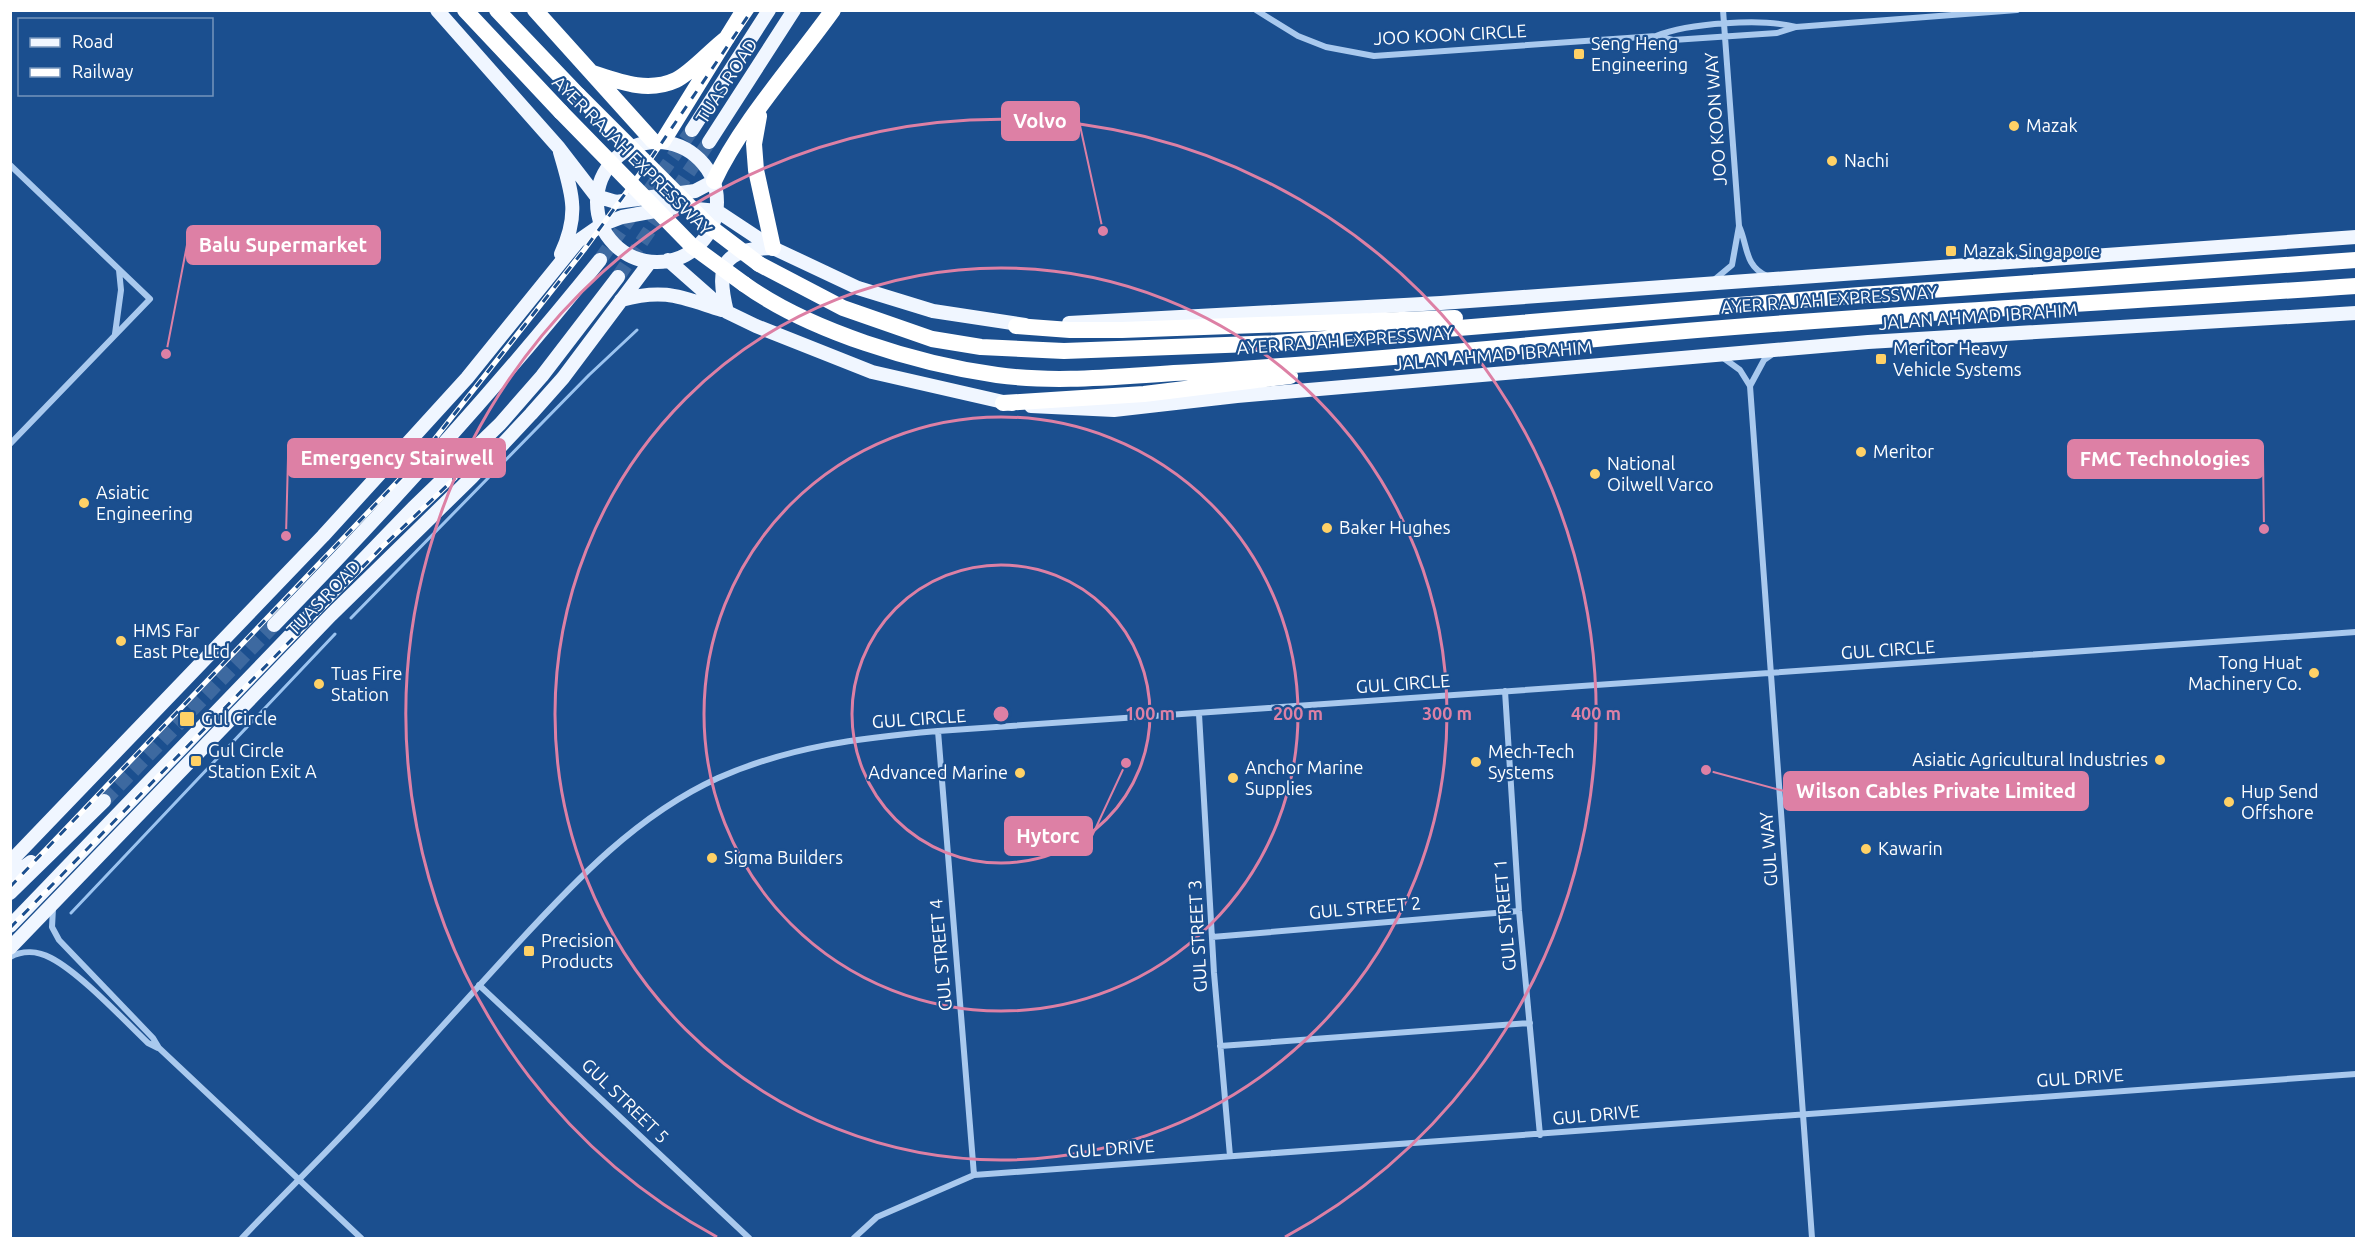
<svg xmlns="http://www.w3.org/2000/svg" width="2367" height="1249" font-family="Ubuntu,sans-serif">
	<rect width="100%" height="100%" fill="#1b4f8f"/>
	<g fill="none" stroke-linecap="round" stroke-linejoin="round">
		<path stroke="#9cc4f0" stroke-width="3" d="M351 618 589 375 637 330
			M71 913 335 634"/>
		<path stroke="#3d69a0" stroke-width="14" stroke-dasharray="14 7" stroke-linecap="butt" d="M600 260 692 130
			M618 277 709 142
			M104 801 274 625"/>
		<path stroke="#a9c9ee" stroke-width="6" d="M1256 10 1298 36 1326 47 1374 56 1656 36C1688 23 1763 18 1796 27
			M1723 10 1739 226C1748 245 1744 266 1767 276
			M1656 36 1673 40 1777 33 1796 27 2017 10
			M10 165 150 299 10 444
			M1714 280 1732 265 1739 226
			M115 334 121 290 119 270
			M1774 353 1764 360 1750 386 1812 1238
			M1722 357 1740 370 1750 386
			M1505 691 1519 911 1540 1135
			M1199 714 1214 973 1230 1156
			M938 731 974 1175
			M53 908 52 927 59 940 153 1038 159 1048 361 1238
			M1212 937 1519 911
			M10 957C23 950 38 951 51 958 80 973 123 1019 148 1043L158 1048
			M479 985 749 1238
			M1220 1046 1530 1023
			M242 1238C289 1188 340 1140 386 1088 430 1040 473 992 517 944 576 880 637 815 718 778 791 746 860 738 938 731L2356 632
			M854 1238 877 1217 974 1175 2356 1074"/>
		<path stroke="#f0f6ff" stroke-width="14" d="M437 10 559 148 596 196
			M692 130 769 10
			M597 202a60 60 0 1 1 120 0a60 60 0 1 1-120 0Z
			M709 142 794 10
			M560 152C572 194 580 213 561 254
			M596 196 616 202 695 191 714 181
			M668 260 727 312 756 326 872 372 1012 404
			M621 300C665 288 680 297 722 310
			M727 312C715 264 723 249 773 248
			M1069 323 1441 303 2356 237
			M1031 406 1114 410 1237 396 1868 342 2356 313
			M274 625C388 508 497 388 600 260
			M10 862 323 536 467 378 578 241 601 225 622 217 677 207 717 211 773 248 858 288 933 311 1025 325
			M10 877 31 862
			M10 893 104 801
			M10 926 413 508 500 424 542 376 618 277
			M10 948 331 615 472 477 531 414 563 378 650 262"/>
		<path stroke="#fff" stroke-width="16" d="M465 10 561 112
			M497 10 578 95
			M535 10 653 141
			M593 73C620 82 648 93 676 80 691 73 712 49 727 38
			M759 116 754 144 756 170 773 248
			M663 141 744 10
			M714 181C741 123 795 63 833 10
			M759 264 843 308 932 339 981 347 1064 351 1276 343 1860 295 2356 260
			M744 284C809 331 918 364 997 375 1061 384 1129 375 1194 372 1325 364 1455 352 1586 340 1843 315 2100 304 2356 286
			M1016 326 1070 330H1122L1455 318
			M1003 403 1144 394 1290 376"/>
		<g stroke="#fff" stroke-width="5">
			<path id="rail" d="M10 887 418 460 584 250 652 157 752 10
				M10 928 382 547 455 478"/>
		</g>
		<use href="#rail" stroke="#1b4f8f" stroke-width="3" stroke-dasharray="9" stroke-linecap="butt"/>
		<path stroke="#fff" stroke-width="16" d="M578 95 709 226 759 264
			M561 112 692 246 744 284"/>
	</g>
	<g fill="none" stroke="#dd80a5" stroke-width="3">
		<circle cx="1001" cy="714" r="149"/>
		<circle cx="1001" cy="714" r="297"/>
		<circle cx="1001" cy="714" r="446"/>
		<path d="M717 1237A595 595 0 1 1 1285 1237"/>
	</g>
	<g fill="#ffd166" stroke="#1b4f8f" stroke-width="2">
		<rect x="1573" y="48" width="12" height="12" rx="3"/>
		<circle cx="2014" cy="126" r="6"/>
		<circle cx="1832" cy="161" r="6"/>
		<rect x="1945" y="245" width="12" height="12" rx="3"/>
		<rect x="1875" y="353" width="12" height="12" rx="3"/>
		<circle cx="1861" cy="452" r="6"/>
		<circle cx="1595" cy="474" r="6"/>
		<circle cx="84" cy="503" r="6"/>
		<circle cx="1327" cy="528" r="6"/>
		<circle cx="121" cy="641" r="6"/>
		<circle cx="2314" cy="673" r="6"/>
		<circle cx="319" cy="684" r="6"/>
		<rect x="179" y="711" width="16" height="16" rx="3"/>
		<circle cx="2160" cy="760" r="6"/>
		<rect x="190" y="755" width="12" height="12" rx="3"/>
		<circle cx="1476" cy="762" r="6"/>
		<circle cx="1020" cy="773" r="6"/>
		<circle cx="1233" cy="778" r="6"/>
		<circle cx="2229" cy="802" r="6"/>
		<circle cx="1866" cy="849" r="6"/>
		<circle cx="712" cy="858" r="6"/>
		<rect x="523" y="945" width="12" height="12" rx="3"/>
	</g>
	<g text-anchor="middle" stroke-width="4.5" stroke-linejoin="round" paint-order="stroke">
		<g font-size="18" fill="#fff" stroke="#1b4f8f">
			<text transform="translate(1450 35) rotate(-3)" y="6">JOO KOON CIRCLE</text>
			<text transform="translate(727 81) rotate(-57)" y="6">TUAS ROAD</text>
			<text transform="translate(1716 119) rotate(-94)" y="6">JOO KOON WAY</text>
			<text transform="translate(632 156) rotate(45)" y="6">AYER RAJAH EXPRESSWAY</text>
			<text transform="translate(1829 300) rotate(-4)" y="6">AYER RAJAH EXPRESSWAY</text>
			<text transform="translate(1978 317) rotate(-4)" y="6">JALAN AHMAD IBRAHIM</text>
			<text transform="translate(1345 341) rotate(-4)" y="6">AYER RAJAH EXPRESSWAY</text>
			<text transform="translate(1493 356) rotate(-5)" y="6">JALAN AHMAD IBRAHIM</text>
			<text transform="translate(324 598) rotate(-46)" y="6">TUAS ROAD</text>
			<text transform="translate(1888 650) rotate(-4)" y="6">GUL CIRCLE</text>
			<text transform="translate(1403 684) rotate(-4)" y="6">GUL CIRCLE</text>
			<text transform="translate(919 719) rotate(-4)" y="6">GUL CIRCLE</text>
			<text transform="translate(1769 849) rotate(-94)" y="6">GUL WAY</text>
			<text transform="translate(1365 908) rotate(-5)" y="6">GUL STREET 2</text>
			<text transform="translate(1505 915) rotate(-95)" y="6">GUL STREET 1</text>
			<text transform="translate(1198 936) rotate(-93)" y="6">GUL STREET 3</text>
			<text transform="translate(941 955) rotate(-95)" y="6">GUL STREET 4</text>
			<text transform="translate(2080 1078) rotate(-4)" y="6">GUL DRIVE</text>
			<text transform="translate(625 1101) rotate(44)" y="6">GUL STREET 5</text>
			<text transform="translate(1596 1115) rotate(-5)" y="6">GUL DRIVE</text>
			<text transform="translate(1111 1149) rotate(-4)" y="6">GUL DRIVE</text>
		</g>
		<g font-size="18" fill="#fff" stroke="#1b4f8f" text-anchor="start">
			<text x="1591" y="50">Seng Heng<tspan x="1591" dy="21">Engineering</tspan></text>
			<text x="2026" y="132">Mazak</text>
			<text x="1844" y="167">Nachi</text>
			<text x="1963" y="257">Mazak Singapore</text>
			<text x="1893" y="355">Meritor Heavy<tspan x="1893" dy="21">Vehicle Systems</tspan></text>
			<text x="1873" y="458">Meritor</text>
			<text x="1607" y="470">National<tspan x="1607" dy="21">Oilwell Varco</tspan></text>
			<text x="96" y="499">Asiatic<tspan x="96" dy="21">Engineering</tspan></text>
			<text x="1339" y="534">Baker Hughes</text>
			<text x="133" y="637">HMS Far<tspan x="133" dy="21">East Pte Ltd</tspan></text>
			<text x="2302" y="669" text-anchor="end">Tong Huat<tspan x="2302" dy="21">Machinery Co.</tspan></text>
			<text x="331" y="680">Tuas Fire<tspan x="331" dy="21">Station</tspan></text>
			<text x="201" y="725">Gul Circle</text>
			<text x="208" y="757">Gul Circle<tspan x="208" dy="21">Station Exit A</tspan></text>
			<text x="1488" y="758">Mech-Tech<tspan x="1488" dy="21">Systems</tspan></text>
			<text x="2148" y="766" text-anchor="end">Asiatic Agricultural Industries</text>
			<text x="1245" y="774">Anchor Marine<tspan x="1245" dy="21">Supplies</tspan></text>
			<text x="1008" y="779" text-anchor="end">Advanced Marine</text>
			<text x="2241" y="798">Hup Send<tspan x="2241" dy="21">Offshore</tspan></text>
			<text x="1878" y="855">Kawarin</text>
			<text x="724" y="864">Sigma Builders</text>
			<text x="541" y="947">Precision<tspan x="541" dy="21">Products</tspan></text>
		</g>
	</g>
	<circle cx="1001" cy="714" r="9" fill="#dd80a5" stroke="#1b4f8f" stroke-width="3"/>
	<g font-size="18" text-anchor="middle" font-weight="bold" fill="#dd80a5" stroke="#1b4f8f" stroke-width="4.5" stroke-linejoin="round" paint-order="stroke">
		<text x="1150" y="720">100 m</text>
		<text x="1298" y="720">200 m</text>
		<text x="1447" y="720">300 m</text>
		<text x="1596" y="720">400 m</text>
	</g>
	<path fill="none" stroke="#dd80a5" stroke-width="2" d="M1103 231L1079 121M166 354L187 245M286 536L288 458M2264 529L2263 459M1706 770L1784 791M1126 763L1092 836"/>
	<g fill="#dd80a5" stroke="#1b4f8f" stroke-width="2">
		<circle cx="1103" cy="231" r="6"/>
		<circle cx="166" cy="354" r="6"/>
		<circle cx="286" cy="536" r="6"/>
		<circle cx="2264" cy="529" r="6"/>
		<circle cx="1706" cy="770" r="6"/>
		<circle cx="1126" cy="763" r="6"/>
	</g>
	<g fill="#dd80a5" stroke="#dd80a5" stroke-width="2">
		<rect x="1002" y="102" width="77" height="38" rx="6"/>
		<rect x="187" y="226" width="193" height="38" rx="6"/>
		<rect x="288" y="439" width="217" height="38" rx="6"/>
		<rect x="2068" y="440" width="195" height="38" rx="6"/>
		<rect x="1784" y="772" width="304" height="38" rx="6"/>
		<rect x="1005" y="817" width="87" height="38" rx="6"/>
	</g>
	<g font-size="20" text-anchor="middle" font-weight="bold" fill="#fff">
		<text x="1040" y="128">Volvo</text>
		<text x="283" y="252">Balu Supermarket</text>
		<text x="397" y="465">Emergency Stairwell</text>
		<text x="2165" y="466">FMC Technologies</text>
		<text x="1936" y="798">Wilson Cables Private Limited</text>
		<text x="1048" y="843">Hytorc</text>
	</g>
	<rect width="2367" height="1249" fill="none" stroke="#ffffff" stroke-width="24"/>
	<rect x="18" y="18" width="195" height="78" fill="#1b4f8f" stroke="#7695bc" stroke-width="1.5"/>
	<rect x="30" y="38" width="30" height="9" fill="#f0f6ff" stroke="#7695bc" stroke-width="1.5"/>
	<text x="72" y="48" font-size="18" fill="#ffffff">Road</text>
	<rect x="30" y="68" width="30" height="9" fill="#ffffff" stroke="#7695bc" stroke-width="1.5"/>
	<text x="72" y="78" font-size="18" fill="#ffffff">Railway</text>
</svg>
